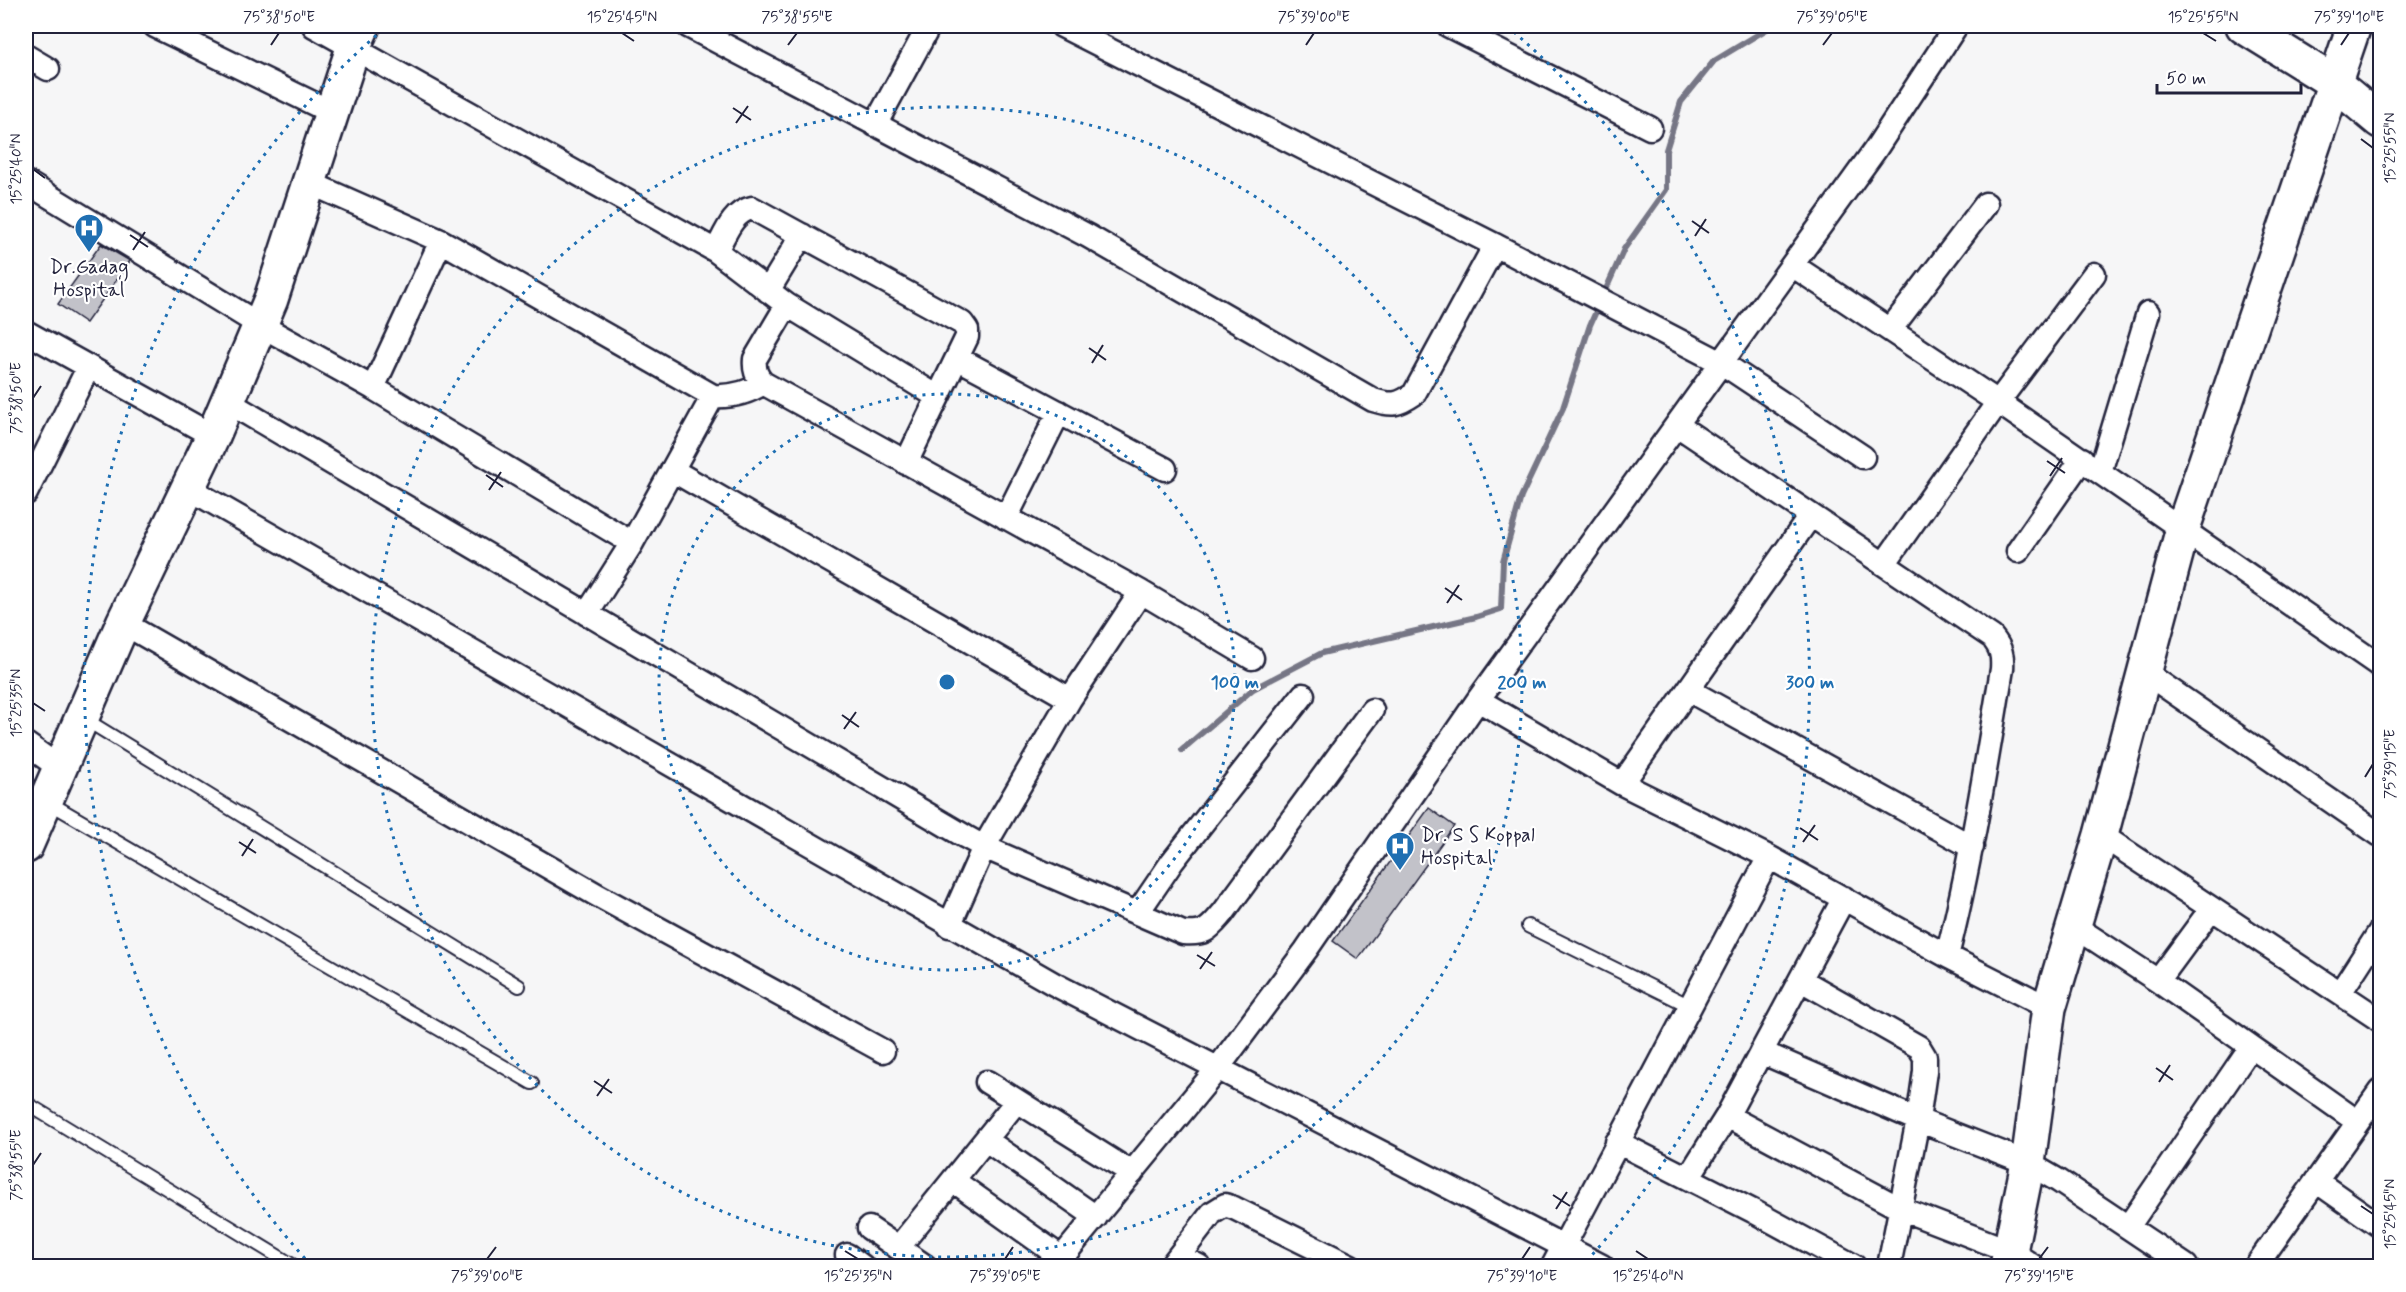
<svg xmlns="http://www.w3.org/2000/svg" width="2406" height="1292" font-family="Mynerve,sans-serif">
	<rect width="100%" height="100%" fill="#f6f6f7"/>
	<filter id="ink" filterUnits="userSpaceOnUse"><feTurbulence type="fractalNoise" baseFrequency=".0167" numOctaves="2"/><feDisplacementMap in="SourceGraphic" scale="12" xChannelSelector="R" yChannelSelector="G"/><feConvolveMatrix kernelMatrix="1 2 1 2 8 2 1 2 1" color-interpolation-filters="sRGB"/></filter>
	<g filter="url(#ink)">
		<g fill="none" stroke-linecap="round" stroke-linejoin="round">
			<path stroke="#767685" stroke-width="6" d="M1182 750 1253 689 1322 653 1476 617 1501 609 1503 561 1521 497 1563 408 1590 325 1624 249 1666 190V150L1681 102 1714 61 1772 26"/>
		</g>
		<path fill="#c2c2c9" stroke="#22223b" stroke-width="1.5" d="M101 244 130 261 86 323 58 304Z
			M1429 808 1454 826 1358 959 1333 941Z"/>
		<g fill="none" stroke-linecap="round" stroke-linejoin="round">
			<g stroke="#22223b" stroke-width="16">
				<path id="lane" d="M83 718 519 986
					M48 802 532 1083
					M1528 926 1690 1006
					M26 1103 294 1266"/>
			</g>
			<g stroke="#22223b" stroke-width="27">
				<path id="street" d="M155 26 331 112
					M314 26 716 251 787 305 938 397
					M688 26 1088 236 1373 400C1392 406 1398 405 1414 394L1495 245
					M1062 26 1495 245 1722 363 1863 457
					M1449 26 1650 128
					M26 56 48 69
					M875 125 929 26
					M26 182 260 325 373 388 632 543
					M310 183 441 241 713 396C732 397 748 393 763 383
					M716 251C725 235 732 212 752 208L962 323 967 330V337L906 463
					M1792 265 1998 402 2380 666
					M768 291 802 235
					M787 305 755 359C754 370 756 375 763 383L1141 592 1252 658
					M1890 330 1986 204
					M26 332 213 436
					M957 358 1165 469
					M373 388 441 241
					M228 402 966 837 984 847 1183 933C1206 935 1209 929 1223 913L1372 710
					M1677 425 1992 637C2001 648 2003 655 2002 669 1986 765 1971 862 1947 956
					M672 470 1070 699
					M2100 472 2148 313
					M188 488 1054 984 1602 1266
					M26 493 88 368
					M1006 518 1059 412
					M2018 551 2082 459
					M1884 564 1998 402 2094 274
					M587 614 632 543 713 396
					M123 623 597 895 883 1051
					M2146 673 2380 835
					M1688 690 1972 847
					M1478 700 1622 784 1769 857 1947 956 2049 1008
					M26 744 60 768
					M1622 784 1811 515
					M2101 835 2380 1020
					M1138 912 1172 862 1303 695
					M949 926 984 847 1070 699 1141 592
					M2074 926 2158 981 2358 1122
					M1801 980 1919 1047 1925 1057V1071L1918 1120 1889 1266
					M2158 981 2211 909
					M2340 993 2380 931
					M1761 1052 1918 1120 2028 1163 2059 1181 2186 1266
					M987 1082 1132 1173
					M1727 1116 1901 1209 2010 1251 2033 1266
					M986 1140 1096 1217
					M1617 1142 1753 1211 1854 1266
					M1688 1178 1727 1116 1844 898
					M954 1181 1062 1258
					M2316 1181 2380 1226
					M2128 1227 2250 1048
					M869 1228 925 1266
					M898 1248 1016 1102
					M847 1255 862 1266
					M1179 1256 1199 1266
					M1055 1266 1218 1068 1306 950 1478 700 1875 150 1956 26
					M1171 1266 1212 1213 1225 1205 1234 1208 1351 1266
					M1553 1266 1769 857
					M2256 1266 2380 1091"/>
			</g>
			<g stroke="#22223b" stroke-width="38">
				<path id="secondary" d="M2243 26 2333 82 2380 121
					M26 846 123 623 213 436 271 299 353 48 363 26
					M2007 1266 2028 1163 2049 1008 2101 835 2183 528 2354 26"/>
			</g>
			<use href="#lane" stroke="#fff" stroke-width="12"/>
			<use href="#street" stroke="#fff" stroke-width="22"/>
			<use href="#secondary" stroke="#fff" stroke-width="33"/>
		</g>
	</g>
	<path fill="none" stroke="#22223b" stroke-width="2" d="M622 33 634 41M2203 33 2216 41M271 45 279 33M788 45 797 33M1306 45 1314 33M1823 45 1832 33M2341 45 2349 33M733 108 751 120M736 123 748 106M2361 139 2373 148M33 169 45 178M1692 221 1709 233M130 235 148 247M1695 236 1706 219M133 250 145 232M1089 348 1106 360M1092 363 1103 345M33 398 41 386M2047 461 2065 473M486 475 503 487M2050 476 2062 458M489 490 501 472M1445 588 1462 600M1447 603 1459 585M33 703 45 711M842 715 859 727M844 729 856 712M2365 777 2373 764M1800 828 1818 840M239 842 256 853M1803 842 1815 825M242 856 253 839M1197 955 1215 966M1200 969 1212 952M2156 1068 2173 1080M594 1081 612 1093M2159 1082 2170 1065M597 1096 609 1079M33 1165 41 1153M1553 1195 1570 1206M2361 1206 2373 1214M1556 1209 1567 1192M845 1251 858 1259M1636 1251 1648 1259M487 1259 496 1247M1005 1259 1013 1247M1522 1259 1530 1247M2039 1259 2048 1247"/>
	<g fill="none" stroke="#1f6fb2" stroke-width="3" stroke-dasharray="3 6">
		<circle cx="947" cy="682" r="288"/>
		<circle cx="947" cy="682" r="575"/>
		<path d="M311 1265A863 863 0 0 1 387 26M1507 26A863 863 0 0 1 1583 1265"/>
	</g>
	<defs>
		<g id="hospital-pin" transform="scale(1.5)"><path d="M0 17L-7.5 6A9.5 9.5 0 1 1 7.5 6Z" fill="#1f6fb2" stroke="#fff"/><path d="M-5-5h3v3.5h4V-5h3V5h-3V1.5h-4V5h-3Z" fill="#fff"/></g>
	</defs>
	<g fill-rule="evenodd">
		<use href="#hospital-pin" x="89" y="228"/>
		<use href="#hospital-pin" x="1400" y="846"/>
	</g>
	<g text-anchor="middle" stroke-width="4.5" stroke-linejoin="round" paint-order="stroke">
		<g font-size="20" fill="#22223b" stroke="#fff">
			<text x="89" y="273">Dr.Gadag<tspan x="89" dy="23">Hospital</tspan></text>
			<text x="1421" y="841" text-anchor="start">Dr. S S Koppal<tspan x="1421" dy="23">Hospital</tspan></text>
		</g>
	</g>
	<circle cx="947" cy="682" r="9" fill="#1f6fb2" stroke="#fff" stroke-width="3"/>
	<g font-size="18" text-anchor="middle" font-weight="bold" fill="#1f6fb2" stroke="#fff" stroke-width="4.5" stroke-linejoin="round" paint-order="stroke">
		<text x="1235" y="688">100 m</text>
		<text x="1522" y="688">200 m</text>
		<text x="1810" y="688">300 m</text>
	</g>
	<rect width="2406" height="1292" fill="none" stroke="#fff" stroke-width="66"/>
	<path d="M2157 84v9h144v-9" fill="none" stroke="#22223b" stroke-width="3"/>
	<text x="2166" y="84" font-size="18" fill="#22223b" stroke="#ffffff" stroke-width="4.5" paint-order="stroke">50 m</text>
	<rect x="33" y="33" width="2340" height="1226" fill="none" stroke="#22223b" stroke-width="2"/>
	<g font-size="15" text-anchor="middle" fill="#22223b">
		<text x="279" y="22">75°38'50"E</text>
		<text x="622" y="22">15°25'45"N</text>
		<text x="797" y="22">75°38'55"E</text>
		<text x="1314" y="22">75°39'00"E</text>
		<text x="1832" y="22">75°39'05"E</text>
		<text x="2203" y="22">15°25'55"N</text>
		<text x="2349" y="22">75°39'10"E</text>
		<text transform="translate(2390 148) rotate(-90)" y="5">15°25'55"N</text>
		<text transform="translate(16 169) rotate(-90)" y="5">15°25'40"N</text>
		<text transform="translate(16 398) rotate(-90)" y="5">75°38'50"E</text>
		<text transform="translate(16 703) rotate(-90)" y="5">15°25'35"N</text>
		<text transform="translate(2390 764) rotate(-90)" y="5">75°39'15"E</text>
		<text transform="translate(16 1165) rotate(-90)" y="5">75°38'55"E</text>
		<text transform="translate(2390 1214) rotate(-90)" y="5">15°25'45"N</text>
		<text x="487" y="1281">75°39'00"E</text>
		<text x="858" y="1281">15°25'35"N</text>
		<text x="1005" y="1281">75°39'05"E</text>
		<text x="1522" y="1281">75°39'10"E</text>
		<text x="1648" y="1281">15°25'40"N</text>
		<text x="2039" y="1281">75°39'15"E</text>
	</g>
</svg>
